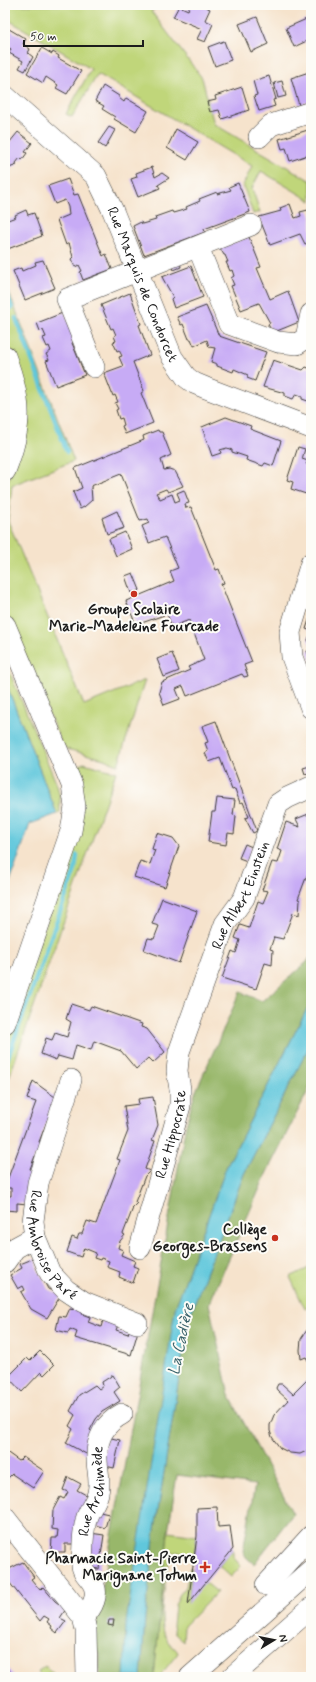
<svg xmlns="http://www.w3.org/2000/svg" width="316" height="1682" font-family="Mynerve,sans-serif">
	<rect width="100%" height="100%" fill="#fdfcf7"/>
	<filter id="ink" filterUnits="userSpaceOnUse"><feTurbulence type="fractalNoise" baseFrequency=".025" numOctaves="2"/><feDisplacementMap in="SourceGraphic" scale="8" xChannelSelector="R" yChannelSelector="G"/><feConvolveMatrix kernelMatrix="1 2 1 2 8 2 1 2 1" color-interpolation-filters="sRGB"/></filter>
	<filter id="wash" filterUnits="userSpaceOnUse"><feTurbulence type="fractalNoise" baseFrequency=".012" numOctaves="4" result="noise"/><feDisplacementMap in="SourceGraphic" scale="16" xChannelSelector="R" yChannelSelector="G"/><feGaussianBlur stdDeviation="0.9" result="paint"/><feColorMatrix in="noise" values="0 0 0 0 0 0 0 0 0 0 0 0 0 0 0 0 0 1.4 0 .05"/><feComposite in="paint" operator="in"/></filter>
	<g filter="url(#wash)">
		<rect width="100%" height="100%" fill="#f6e3cc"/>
		<path fill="#c0d67a" stroke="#6e794b" d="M5 5H163L151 11 202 78 214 124 311 181V201L261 171 252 188 260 212 253 214 243 185 252 166 98 74 72 117 66 114 91 69 5 18Z
			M5 282 74 461 12 485 8 521 84 705 145 680 118 765 104 759 67 749 62 745 5 610V488L15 462 19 377 5 339Z
			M5 661 57 785 60 798V812L57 814 5 681Z
			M84 763 116 772 5 1089V1039L76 837V770L79 765Z
			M311 1267V1306L305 1309 290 1277Z
			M168 1532 197 1536 193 1564 191 1563C190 1552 181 1551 172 1553L170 1555C167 1578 157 1614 165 1636 167 1644 175 1646 178 1653L159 1677H154Z
			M233 1549V1557L241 1566 231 1577 219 1566Z
			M190 1568 192 1569 188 1603 205 1582 217 1592 184 1626 183 1641 175 1634 173 1626 175 1605 180 1594 186 1587Z
			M45 1666 57 1677H41L37 1672Z"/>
		<path fill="#98b76a" stroke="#5a6a43" d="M311 956V1001L226 1168 175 1309 124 1677H99L100 1654 92 1646 185 1129 195 1093 240 992 262 1001 307 962Z
			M311 1043V1085L267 1172 209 1304 229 1395 293 1514 254 1564 246 1557 243 1551 255 1485 177 1475 168 1532 154 1677H141L145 1617 155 1529 188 1321 244 1174Z"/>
		<path fill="#60c7dc" stroke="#3e727c" d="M5 681 57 814 30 824 5 896Z
			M311 1001V1043L244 1174 188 1321 155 1529 145 1617 141 1677H124L126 1623 175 1309 226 1168Z"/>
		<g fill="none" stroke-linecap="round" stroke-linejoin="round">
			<path stroke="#60c7dc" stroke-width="4.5" d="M5 289 12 308
				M16 318 67 452
				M5 1065 75 870 77 855"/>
		</g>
		<g id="blocks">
			<path fill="#c7abf5" d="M190 5H202L210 9 205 20 213 24 205 42 197 39 202 29 173 17 179 6 188 10Z
				M257 17 268 44 251 52 239 24Z
				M311 17V39L294 47 286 28Z
				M9 29 26 39 23 44 30 49 28 53 33 57 25 71 19 68 23 61 9 53 11 49 5 45V36Z
				M224 41 231 60 215 66 208 47Z
				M42 48 52 54 53 52 59 56 58 58 81 71 67 94 56 88 58 85 46 77 43 83 27 73Z
				M309 72 311 79V101L299 105 291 78Z
				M269 76 276 99 273 100 275 106 259 111 254 96 257 95 253 81Z
				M282 81 286 96 278 98 274 83Z
				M103 86 119 96V98L124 102 126 98 148 111 136 132 114 119 115 117 102 109 104 106 95 101Z
				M242 87 249 110 222 119 219 110 210 112 207 102 216 100 215 96Z
				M109 127 115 130 105 148 98 143Z
				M176 129 198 142 187 160 167 148Z
				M311 129V154L290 161 286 148 282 149 279 139Z
				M18 132 32 143 25 152 27 153 22 160 20 158 16 163 17 165 9 168 7 164 5 165V148Z
				M152 167 155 177 162 173 169 178 158 185 160 188 138 197 131 179 137 177 136 173Z
				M68 179 74 195 78 194 103 256 106 254 112 269 83 280 80 272 82 271 79 265 75 267 71 259 73 257 69 243 66 245 57 220 69 215 68 207 65 200 55 204 48 186Z
				M238 183 250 212 204 229 205 232 144 255 133 226 141 222 142 224 156 220 155 217 172 211 173 213 187 209 186 207 200 201 199 199 217 192V194L231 190 229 187Z
				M290 204 295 218 301 216 300 212 308 210 311 216V242L305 244 300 234 270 245 259 217 281 211 280 208Z
				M26 210 28 215 34 213 42 236 5 250V221L16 217 15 215Z
				M249 237 261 267 257 268 270 299 288 291 299 322 272 333 268 324 270 323 259 303 241 310 231 286 234 285 231 278 234 276 232 270 230 271 226 262H228L225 255H224L220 248Z
				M43 260 55 288 25 300 13 271 21 268 22 271 36 265 35 262Z
				M180 262 181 267 174 270 172 265Z
				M191 266 203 297 174 308 171 299 173 297 162 277Z
				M130 293 141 324 139 325 150 355 133 362 144 391 141 393 153 423 125 434 122 426 124 425 122 418 119 419 116 410 118 409 115 403 118 402 115 395 113 396 104 373 123 366 119 357 122 356 119 350 117 351 113 342 116 341 114 336 116 335 113 328 111 329 101 305Z
				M206 306 219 336 266 352 255 381 247 378 248 375 234 369 233 372 217 366V364L211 362 215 348 209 347 207 340 194 346 191 339H189L183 324 181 325 177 317Z
				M65 312 76 341 72 343 85 375 56 386 46 361 49 360 46 354 51 351 49 346 47 347 43 338 46 337 43 330 40 331 37 323Z
				M273 360 303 370 306 367 311 369V402L302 399V396L296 394 293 399 285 396V393L263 387Z
				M226 417 251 426 250 429 281 441 273 466 265 463 263 466 246 460 247 457 232 452V450L227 448 220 450 221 453 212 456 202 427Z
				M158 430 159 432H162L171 455 161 460 164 470 169 469 175 471 183 486 168 492 166 489 156 493 160 499 172 494 175 502 180 500 177 493 184 490 189 503 185 504 186 508 191 507 216 570 219 569 224 583 221 584 252 662 244 665 248 676 244 677 242 674 187 696 183 686 176 689 180 699 164 705 159 692 162 682 190 670 188 667 204 660 189 620 172 627 167 614 136 625 126 601 174 581 170 571 178 568 165 537 149 543 142 526 149 523 148 519 140 521 121 474 91 486 92 500 84 507 80 509 73 492 82 488 75 468 144 440 143 436Z
				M298 447 305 449 302 459 308 461 306 464 311 465V488L308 487 306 494 291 489 293 482 287 480Z
				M117 511 124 528 107 534 102 518Z
				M125 532 132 549 116 556 109 539Z
				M133 573 140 590 131 593 125 576Z
				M311 614V631L306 629Z
				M311 632V646L308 640Z
				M311 649V662L307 651Z
				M172 653 179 671 164 677 157 659Z
				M216 721 257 831 253 833 245 818 249 817 243 802 240 803 235 789 232 790 220 758 209 762 205 753 208 751 205 743 208 742 202 726Z
				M310 766 311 772 305 774 303 768Z
				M217 798 235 800 233 815 236 816 234 834 228 833 226 845 208 842 212 812H215Z
				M311 813V876L307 875 298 899 300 900 299 915 293 913 283 939 274 937 270 949 273 950 272 965 265 963 256 989 222 978 232 951 236 953 240 940 235 938 240 925 249 928 258 901 263 903 268 891 262 890 272 862 278 863 282 851 277 849 286 822 300 827 296 819Z
				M157 833 173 838 179 846 165 887 134 877 140 861 150 864 155 850 152 849Z
				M245 844 252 847 247 861 239 858Z
				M162 898 197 911 179 963 144 950 148 938 154 939 159 926 152 924Z
				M71 1004 89 1010 91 1006 142 1024 141 1027 147 1029 165 1052 153 1063 148 1058 136 1069 121 1051 94 1041 91 1050 76 1045 72 1060 58 1056 56 1060 41 1054 46 1038 52 1040 55 1033 67 1037 71 1022 66 1019Z
				M33 1081 55 1097 51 1108H52L39 1142 45 1144 40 1158 35 1156 30 1169 35 1171 27 1204 17 1203V1211L5 1210 6 1196H11V1188H5V1186L36 1102 27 1099Z
				M153 1097 158 1125 152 1140 155 1141 145 1169 150 1171 145 1176 135 1202 137 1203 132 1208H133L123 1234 125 1235 120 1241 118 1248 123 1250 121 1255 135 1261 133 1266 138 1268 133 1283 119 1277 120 1272 107 1267 109 1261 101 1258 100 1260 94 1258 96 1253 84 1248 81 1257 67 1252 72 1237 77 1239 79 1234H82L87 1221 96 1224 120 1160 117 1159 128 1131 124 1106 139 1104 138 1099Z
				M5 1235 9 1238 5 1242Z
				M35 1258 37 1268 48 1289 61 1295 47 1318 31 1309 21 1292 25 1290 23 1286 18 1289 10 1275 22 1268 20 1264Z
				M70 1308 83 1311 82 1314 90 1317 88 1322 101 1327 103 1320 118 1325 116 1330 128 1334 130 1328 138 1331 131 1355 75 1338 77 1332 70 1329 68 1333 56 1330 59 1316 66 1317Z
				M307 1330 311 1333V1366L306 1357 301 1359 300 1350 301 1339Z
				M40 1351 54 1365 44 1375 41 1372 22 1392 8 1377 27 1358 30 1361Z
				M113 1375 120 1387 114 1392 120 1401 102 1412 96 1419 90 1430 94 1434 87 1446 91 1449 88 1455 66 1443 73 1429 69 1426 75 1415 70 1411 79 1395 95 1385 99 1389 103 1386 102 1382Z
				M311 1376V1449L300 1454 290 1453 280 1448 272 1437 270 1431V1425L274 1415 288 1400 277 1390 276 1388 278 1384H282L293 1394Z
				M107 1437 120 1440 114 1468 101 1465Z
				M5 1451 19 1461 23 1457 44 1471 33 1488 12 1474 8 1478 5 1475Z
				M68 1477 81 1484 77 1490 88 1496 76 1544H65V1552H51L52 1538H57L58 1530 52 1529 53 1510 60 1497 64 1499 68 1492 63 1490Z
				M217 1507 218 1527 230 1526 233 1549 188 1604 197 1536V1508Z
				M95 1511 109 1514 105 1528 92 1524Z
				M90 1533 104 1535 99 1569 90 1568Z
				M5 1539 9 1544 5 1548Z
				M5 1548 9 1553 5 1556Z
				M23 1562 34 1577 31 1579 40 1590 43 1587 55 1601 66 1609 60 1618 66 1621 57 1633 51 1628 52 1626 47 1622 49 1619 44 1616 40 1621 5 1577V1571Z
				M109 1620H114L113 1626 108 1625Z
				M5 1666 15 1677H5Z"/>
		</g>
	</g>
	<g filter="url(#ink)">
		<use href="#blocks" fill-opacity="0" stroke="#3d3a36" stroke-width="1"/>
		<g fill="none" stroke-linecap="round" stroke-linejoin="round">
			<g stroke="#3d3a36" stroke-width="22">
				<g id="minor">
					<path id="s1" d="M5 96 96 176 113 211 172 357 186 377 194 383 206 388 311 428"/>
					<path d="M259 137 271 125 311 112"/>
					<path d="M198 247 229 324 278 342 297 344 306 338 311 314"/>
					<path d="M5 356C22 402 23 425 5 471"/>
					<path d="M94 367 67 299 251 225"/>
					<path d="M311 563 290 632 292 657 311 708"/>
					<path d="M5 625 72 785 75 807 71 831 5 1023"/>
					<path id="s2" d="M71 1080 38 1183 33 1221 35 1237 50 1273 66 1290 84 1302 137 1323"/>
					<path id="s3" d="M140 1248 180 1106V1089L177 1071 179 1052 225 924 244 898 278 804 287 798 311 787"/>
					<path d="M5 1262 15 1248 35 1237"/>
					<path d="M5 1518 83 1617 86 1630 87 1677"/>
					<path d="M266 1585 311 1536"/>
					<path id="s4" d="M83 1617C92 1609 101 1593 91 1581 87 1575 83 1573 82 1566 83 1551 82 1535 86 1520 88 1510 96 1503 98 1493 101 1481 97 1470 97 1459 96 1439 105 1423 122 1414"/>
					<path d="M190 1677 311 1570"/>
					<path d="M232 1677 311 1608"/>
				</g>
			</g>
			<use href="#minor" stroke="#fff" stroke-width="21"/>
		</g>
	</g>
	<g fill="#c8321e" stroke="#fdfcf7" stroke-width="1.5">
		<circle cx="134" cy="594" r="4"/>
		<circle cx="275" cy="1238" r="4"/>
		<path d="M203 1561h4v4h4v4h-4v4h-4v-4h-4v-4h4z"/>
	</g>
	<g text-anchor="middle" stroke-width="4" stroke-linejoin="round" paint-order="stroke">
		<g font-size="15" fill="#1c1c1c" stroke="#fdfcf7">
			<text dy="5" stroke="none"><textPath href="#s1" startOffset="239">Rue Marquis de Condorcet</textPath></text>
			<text dy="5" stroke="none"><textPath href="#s3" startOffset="371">Rue Albert Einstein</textPath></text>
			<text dy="5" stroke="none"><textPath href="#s3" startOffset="118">Rue Hippocrate</textPath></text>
			<text dy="5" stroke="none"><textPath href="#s2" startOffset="176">Rue Ambroise Paré</textPath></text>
			<text dy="5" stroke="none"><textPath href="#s4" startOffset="135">Rue Archimède</textPath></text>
		</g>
		<g font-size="15" font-weight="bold" fill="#1c1c1c" stroke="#fdfcf7" text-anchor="end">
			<text x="134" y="614" text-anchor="middle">Groupe Scolaire<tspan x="134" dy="17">Marie-Madeleine Fourcade</tspan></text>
			<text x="267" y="1234">Collège<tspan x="267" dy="17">Georges-Brassens</tspan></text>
			<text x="197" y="1563">Pharmacie Saint-Pierre<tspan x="197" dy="17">Marignane Totum</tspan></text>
		</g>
		<g font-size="16" font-style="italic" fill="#376069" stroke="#fdfcf7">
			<text transform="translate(180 1339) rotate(-78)" y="6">La Cadière</text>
		</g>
	</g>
	<rect width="316" height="1682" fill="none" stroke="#fdfcf7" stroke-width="20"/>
	<g transform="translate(274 1640) rotate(80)" stroke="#fdfcf7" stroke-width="3" paint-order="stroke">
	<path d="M0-3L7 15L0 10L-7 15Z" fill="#1c1c1c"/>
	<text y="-6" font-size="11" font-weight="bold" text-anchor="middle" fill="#1c1c1c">N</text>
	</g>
	<path d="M24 40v6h119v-6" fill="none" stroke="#1c1c1c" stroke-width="2"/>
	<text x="30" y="40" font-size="12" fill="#1c1c1c" stroke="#fdfcf7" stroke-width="3" paint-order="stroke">50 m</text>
</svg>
